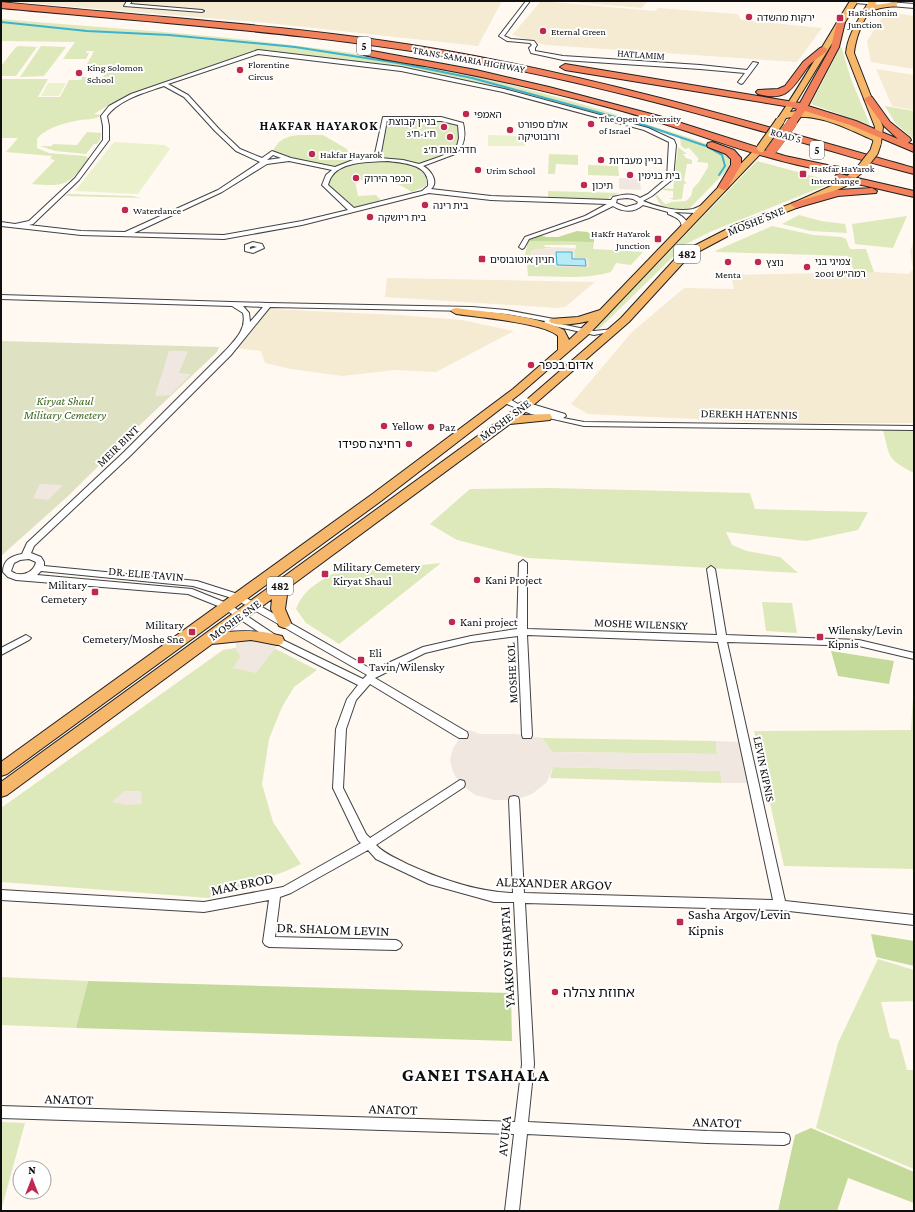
<svg xmlns="http://www.w3.org/2000/svg" width="915" height="1212" font-family="'Crimson Pro','Noto Sans Hebrew',serif">
	<rect width="100%" height="100%" fill="#fff9f2"/>
	<path fill="#f5ead2" d="M3 1H502L478 46 268 23Z
		M541 1 655 11 658 8 738 14 741 20 822 28 797 62 546 45 512 35Z
		M561 1H647L642 8Z
		M895 13 914 16V69L871 62 867 41 884 15Z
		M876 69 914 75V110L892 106Z
		M914 239V423H778L588 414 571 404 632 332 684 288 734 289 731 275 874 272 909 274 913 269 910 252Z
		M387 278 595 282 565 307 557 308 385 297Z
		M270 309 398 315 462 320 514 331 436 372 395 370 342 376 291 369 265 363 261 351 236 348Z"/>
	<path fill="#dde9bb" fill-rule="evenodd" d="M1 19C106 28 211 34 315 48 428 62 540 89 648 125 668 131 717 144 730 158V167L690 208C683 211 667 209 660 204 658 202 657 199 655 195H657L665 204 672 202 686 201 691 196 693 188 699 182 708 167V163L698 162 697 161 699 159 689 148 685 149 681 146 680 138 645 126 478 84 350 61 255 51 125 97 109 105 94 114 102 115C95 120 88 119 80 120 66 123 46 127 37 139V148L49 153 85 156 90 159C67 185 67 187 32 184L55 160 50 159 52 156 6 152 18 138H1V79H48L38 97H60L69 80H81L82 77H102L100 80H102L108 66H86L94 51H87L86 53H89L86 59H63L75 42 1 41Z
		M19 46 37 47 16 76H1V66L16 47Z
		M41 46 66 47 44 76 20 77Z
		M841 46 851 79 870 125 811 104Z
		M885 106 914 111V139L896 124Z
		M385 119 459 121 458 145C450 154 428 165 416 165 404 165 390 161 378 159Z
		M87 132 101 133C101 138 100 140 97 144H94L86 154 55 151 40 146H52L53 144 77 145Z
		M298 135H323L347 149 352 161 335 169 289 159 272 153C278 140 284 137 298 135Z
		M678 147 687 154H683L686 158 692 160V164H687L684 181 687 183 684 184 682 199 674 200 669 198H673V191L663 190 664 188 673 189Z
		M549 154 578 155V165L556 164 555 174H548Z
		M383 161C398 163 431 164 426 186L412 192 398 184 404 179 400 178 402 177C390 174 385 172 376 179L379 181 371 183 369 179 355 181 358 196 376 195 381 200 352 209 331 189 328 184C334 160 364 162 383 161Z
		M757 161 835 182 712 231 686 244 599 329 595 328Z
		M588 165 618 166 619 176 588 175Z
		M548 191 619 193 610 197 606 201 548 199Z
		M69 194 132 196 141 198 67 196 65 195Z
		M799 215 821 221 845 224 847 233 811 231 782 224Z
		M907 216 893 248 855 244 852 224Z
		M772 226 813 235 842 237 846 239 850 249H866L874 272 855 273 848 256 717 252 715 251Z
		M528 241 594 242 593 249 643 252 631 265 616 263 611 272C585 280 554 276 528 276L527 264 524 259ZM544 245H576V249L574 250 575 258H588L589 267 553 265 551 259 539 258 530 253 533 250 550 248V247H545Z
		M883 430H914V473C887 459 890 458 883 430Z
		M550 488 750 493 755 509 868 512 858 530 806 541 726 532 732 545 747 551 780 557 798 573 528 558 457 540 430 524 470 489Z
		M441 563 339 644 306 623 296 609C304 590 314 585 332 574Z
		M762 602 792 603 797 633 766 631Z
		M264 643 317 670 294 687 282 707 269 739 262 784 273 822 301 864 286 871 209 898 1 882V808L223 650Z
		M914 680V869L784 866 754 731 911 730Z
		M542 738 716 741 717 754 552 752Z
		M553 767 720 771 722 783 550 778Z
		M878 959 914 970V1001L881 1002 890 1038 899 1040 907 1070H914V1169L816 1128 838 1043Z
		M1 977 88 981 76 1028 1 1025Z
		M1 1122 25 1123 2 1207H1Z"/>
	<path fill="#c4da9a" d="M577 231 588 232 594 240V242L528 241 529 239 538 235 547 237H558Z
		M831 651 894 661 889 684 838 676Z
		M871 934 914 941V966L876 957Z
		M88 981 511 993 512 1041 76 1028Z
		M811 1128 914 1172V1203L848 1178 837 1211H778L795 1135Z"/>
	<path fill="#dee1c2" d="M1 341 219 347 217 352 140 425 67 497 1 556Z"/>
	<path fill="#ecf1cd" d="M48 83H66L59 96H41Z
		M488 135 525 136V146H488Z
		M114 142 165 145 170 149 138 194 75 191Z"/>
	<path fill="#f0e8e0" d="M619 178 640 179 641 190 619 189Z
		M575 245 576 249 574 250 575 258H588L589 267H556L553 265 551 259 536 258 530 254 531 251 536 249H548L550 247 575 248Z
		M169 351H188L179 373 191 374 170 395 155 396Z
		M40 484 63 485 48 500 33 498Z
		M236 637 280 642 256 673 233 668 241 656 236 650Z
		M469 730 480 734H515L542 738 552 752 717 754 716 741 745 742 754 783H722L720 771 553 767 547 782 532 794 514 800H494L475 795 460 784 453 772 450 760 453 748 460 738Z
		M124 791H141L142 804 127 805 112 802Z"/>
	<path fill="#b7ebf6" stroke="#3eb1cc" d="M556 252H572V259H585L586 266 557 265Z"/>
	<g fill="none" stroke-linecap="round" stroke-linejoin="round">
		<path stroke="#3eb1cc" stroke-width="2" d="M1 22 87 31 169 35 295 47 398 63 472 78 644 125 706 146 722 155 725 166 719 175"/>
		<g stroke="#424242" stroke-width="2">
			<path id="minor" d="M127 1H132L130 4 202 10 204 11 202 12 124 6Z
				M526 1H530L504 36 511 39 534 41 537 45 535 48V51L563 56 700 65 747 70 753 62 758 63 743 83 741 84 738 82 745 73 700 69 563 60 531 53 529 48 532 45 530 43 507 41 499 36Z
				M258 50 401 67 504 89 648 128 674 140 676 145 673 179 652 196 643 201C657 207 678 212 693 209 697 208 701 205 705 204L708 206 694 213 674 212C682 216 688 219 688 228L685 230 682 228C682 219 675 217 668 214V212L643 205C634 213 622 212 613 206L589 218 529 239 524 248 522 249 519 247 525 237 585 216 607 204 491 200 429 193 302 225 224 239 81 235 1 226V222L15 224 29 221 75 178 103 140V126L101 116 109 106 131 94ZM258 54 401 71 503 92 644 130 669 142 667 178 648 194 640 198C632 192 621 195 613 197L611 200 491 196 431 189C439 182 431 170 423 166L455 154C465 146 466 135 463 123L441 117H383L374 158 353 160 335 167 291 158 272 151 262 158 240 149 219 129 188 95 168 84ZM164 86 184 97 215 131 236 151 260 162 218 190 125 232 81 231 29 225 33 224 79 180 109 140V126L107 116C120 99 144 93 164 86ZM387 120 441 121 458 125 459 138 457 146 451 152 439 157 419 164 403 160 380 158ZM273 155 281 158 267 160ZM289 161 332 170 326 175 322 185 348 210 302 221 224 235 134 233 222 192 267 164ZM387 161C404 163 430 164 428 186L422 191 354 208 328 185C329 182 330 178 332 176 342 161 371 162 387 161ZM627 198 633 199 638 202 637 204 626 207 616 203 617 199Z
				M253 242 262 244 264 248 253 253 245 251V245ZM253 246 257 247 250 249V247Z
				M1 295 268 303 472 307 506 310 554 319 557 321 556 323 594 331 614 329V331L594 335 545 324 544 323 545 321 506 314 472 311 270 307 231 355 130 456 34 546 31 553 41 557 44 562V566L197 581 241 595 373 670 423 647 471 636 517 629 519 563 523 560 527 563V629L717 635 707 569 711 566 715 569 726 635 859 640 914 653V659L859 646 727 642 785 901 914 915V925L780 910 525 903 534 1064 528 1122 707 1131 784 1133 789 1135 790 1139 789 1143 784 1145 707 1143 527 1134 519 1211H505L514 1134 1 1118V1106L515 1122 522 1064 514 902H494L429 884 376 859 368 850 291 893 280 897 275 937 396 940 400 942 402 945 400 948 396 950 269 947 265 945 263 942 269 900 204 912 1 900V890L204 902 283 887 361 843 358 840 333 788 336 729 347 699 358 685 277 644 223 608 188 594 16 580 8 577 3 572C3 560 11 556 22 554L27 543 124 452 225 351C235 340 247 329 243 313L232 306 1 299ZM243 306 263 307 250 322 249 313ZM29 559 36 562C34 573 20 578 11 571L14 563 20 560ZM41 571 193 586 235 599 367 675 363 679 283 640 229 604 192 589 37 575ZM527 635 718 642 773 900 524 893 519 800 518 797 514 796 510 797 509 800 513 893C477 892 440 879 407 864 396 858 385 854 376 845L464 787 465 784 464 781 460 780 370 838 366 834 343 788 346 729 356 700 370 684 459 738H467L468 735 467 732 375 678 425 653 471 642 518 636 522 735 523 738H531L532 735Z
				M502 398H508L518 404 522 402H525L565 414 566 416 563 418 584 422 914 426V430L584 426 531 414 502 402Z
				M26 635 31 638 29 640 1 655V648Z"/>
		</g>
		<g stroke="#424242" stroke-width="2">
			<path id="tertiary" d="M852 1H875L914 4V8L855 3Z"/>
		</g>
		<g stroke="#202020" stroke-width="2">
			<path id="primary" d="M850 1H858L790 112C818 106 849 123 874 134L875 127 846 53C848 33 860 18 869 1H877L875 5 897 2V6C889 7 879 7 872 11 862 17 855 42 854 53L883 127 881 143 877 146 874 145 873 140C846 128 817 112 786 118L783 123 780 124 776 121C803 82 825 41 850 1Z
				M761 145 764 146 765 148 764 150 589 334 521 393 381 501 7 774 1 776V762L371 495 513 389 558 350V336C545 323 477 317 456 314L451 311 452 309 456 308C490 313 533 314 564 330L569 340 589 321C580 323 555 328 549 321L550 319 578 317 600 310 758 146Z
				M860 167 863 168 865 170 863 172 846 186 799 207 741 229 696 253 683 263 629 322 522 415 550 414 552 417 550 420 510 424 288 588 285 609 291 623 289 626 284 628 279 626 271 609 272 599 227 632C247 630 263 631 282 636L284 640 282 644 277 645 251 640 212 644 7 795 1 797V782L523 403 621 318 675 259 688 249 735 225 793 203 840 182 857 168Z"/>
		</g>
		<g stroke="#202020" stroke-width="2">
			<path id="motorway" d="M1 2C148 17 297 25 442 50 602 78 758 124 914 168V174C873 164 833 151 793 140 697 113 600 86 502 67 337 34 168 24 1 8Z
				M841 19 845 22 839 47 808 106 856 121 898 139 884 126 864 99 869 96 872 97 890 122 910 138 911 140 908 143 914 145V152L850 125 805 111 795 125H789L787 123 797 109 791 107 565 70 560 67 565 64 800 103 831 47 837 22Z
				M823 47 826 48 827 50 826 52C820 57 812 61 807 68 792 88 788 102 758 94L756 92 758 90 778 89 785 86 803 62 820 48Z
				M367 50 476 70 549 87 659 116 785 156 832 166 857 169 862 172 857 175C773 167 696 131 615 109 558 94 500 80 441 69 416 64 389 61 364 55L363 53 364 51Z
				M712 142 734 150 741 158V165L727 189 723 190 718 187 731 165V159L726 154 708 147 707 145 708 143Z
				M840 174 914 191V197L836 179 835 177 836 175Z
				M872 188 877 191 876 193 838 196 796 208 791 205 792 203 837 190Z"/>
		</g>
		<use href="#minor" fill="#fff" fill-rule="evenodd"/>
		<use href="#tertiary" fill="#fff" fill-rule="evenodd"/>
		<use href="#primary" fill="#f7b76a" fill-rule="evenodd"/>
		<use href="#motorway" fill="#f3815c" fill-rule="evenodd"/>
		<g stroke="#202020" stroke-width="10" stroke-linecap="butt">
			<path id="primary-bridge" d="M761 148 780 121
				M860 170 874 152 877 143"/>
		</g>
		<g stroke="#202020" stroke-width="10" stroke-linecap="butt">
			<path id="motorway-bridge" d="M771 151 792 123"/>
		</g>
		<use href="#primary-bridge" stroke="#f7b76a" stroke-width="8"/>
		<use href="#motorway-bridge" stroke="#f3815c" stroke-width="10"/>
	</g>
	<g fill="#bf284f" stroke="#fff" stroke-width="1.5">
		<circle cx="749" cy="17" r="4"/>
		<rect x="836" y="14" width="8" height="8" rx="2"/>
		<circle cx="543" cy="31" r="4"/>
		<circle cx="240" cy="70" r="4"/>
		<circle cx="79" cy="73" r="4"/>
		<circle cx="466" cy="114" r="4"/>
		<circle cx="591" cy="124" r="4"/>
		<circle cx="444" cy="127" r="4"/>
		<circle cx="510" cy="130" r="4"/>
		<circle cx="450" cy="137" r="4"/>
		<circle cx="312" cy="154" r="4"/>
		<circle cx="601" cy="160" r="4"/>
		<circle cx="478" cy="170" r="4"/>
		<rect x="799" y="170" width="8" height="8" rx="2"/>
		<circle cx="630" cy="175" r="4"/>
		<circle cx="356" cy="178" r="4"/>
		<circle cx="584" cy="185" r="4"/>
		<circle cx="425" cy="205" r="4"/>
		<circle cx="125" cy="210" r="4"/>
		<circle cx="370" cy="217" r="4"/>
		<rect x="654" y="235" width="8" height="8" rx="2"/>
		<rect x="478" y="255" width="8" height="8" rx="2"/>
		<circle cx="728" cy="262" r="4"/>
		<circle cx="758" cy="262" r="4"/>
		<circle cx="807" cy="267" r="4"/>
		<circle cx="531" cy="365" r="4"/>
		<circle cx="384" cy="426" r="4"/>
		<circle cx="431" cy="427" r="4"/>
		<circle cx="409" cy="444" r="4"/>
		<rect x="321" y="570" width="8" height="8" rx="2"/>
		<circle cx="477" cy="580" r="4"/>
		<rect x="91" y="588" width="8" height="8" rx="2"/>
		<circle cx="452" cy="622" r="4"/>
		<rect x="188" y="628" width="8" height="8" rx="2"/>
		<rect x="816" y="633" width="8" height="8" rx="2"/>
		<rect x="357" y="656" width="8" height="8" rx="2"/>
		<rect x="676" y="918" width="8" height="8" rx="2"/>
		<circle cx="555" cy="992" r="4"/>
	</g>
	<g text-anchor="middle" stroke-width="4" stroke-linejoin="round" paint-order="stroke">
		<g font-size="10" fill="#0f0f0f" stroke="#fff" text-anchor="start">
			<text x="848" y="16">HaRishonim<tspan x="848" dy="12">Junction</tspan></text>
			<text x="757" y="21">ירקות מהשדה</text>
			<text x="551" y="35">Eternal Green</text>
			<text x="248" y="68">Florentine<tspan x="248" dy="12">Circus</tspan></text>
			<text x="87" y="71">King Solomon<tspan x="87" dy="12">School</tspan></text>
			<text x="474" y="118">האמפי</text>
			<text x="599" y="122">The Open University<tspan x="599" dy="12">of Israel</tspan></text>
			<text x="436" y="125" text-anchor="end">בניין קבוצת<tspan x="436" dy="12">ח'1-ח'3</tspan></text>
			<text x="518" y="128">אולם ספורט<tspan x="518" dy="12">ורובוטיקה</tspan></text>
			<text x="450" y="153" text-anchor="middle">חדר צוות ח'2</text>
			<text x="320" y="158">Hakfar Hayarok</text>
			<text x="609" y="164">בניין מעבדות</text>
			<text x="811" y="172">HaKfar HaYarok<tspan x="811" dy="12">Interchange</tspan></text>
			<text x="486" y="174">Urim School</text>
			<text x="638" y="179">בית בנימין</text>
			<text x="364" y="182">הכפר הירוק</text>
			<text x="592" y="189">תיכון</text>
			<text x="433" y="209">בית רינה</text>
			<text x="133" y="214">Waterdance</text>
			<text x="378" y="221">בית ריושקה</text>
			<text x="650" y="237" text-anchor="end">HaKfr HaYarok<tspan x="650" dy="12">Junction</tspan></text>
			<text x="490" y="263">חניון אוטובוסים</text>
			<text x="815" y="265">צמיגי בני<tspan x="815" dy="12">2001 רמה"ש</tspan></text>
			<text x="766" y="266">נוצץ</text>
			<text x="728" y="278" text-anchor="middle">Menta</text>
		</g>
		<g font-size="10" fill="#0f0f0f" stroke="#fff">
			<text transform="translate(641 54) rotate(4)" y="4">HATLAMIM</text>
			<text transform="translate(469 59) rotate(10)" y="4">TRANS-SAMARIA HIGHWAY</text>
			<text transform="translate(786 135) rotate(15)" y="4">ROAD 5</text>
		</g>
		<g fill="#fff" stroke="#575757" stroke-width="1">
			<rect x="357" y="37" width="14" height="18" rx="3"/>
			<rect x="810" y="141" width="14" height="18" rx="3"/>
			<rect x="674" y="245" width="26" height="18" rx="3"/>
			<rect x="267" y="577" width="26" height="18" rx="3"/>
		</g>
		<g font-size="11" font-weight="bold" fill="#0f0f0f">
			<text x="364" y="50">5</text>
			<text x="817" y="154">5</text>
			<text x="687" y="258">482</text>
			<text x="280" y="590">482</text>
		</g>
		<g font-size="12" fill="#0f0f0f" stroke="#fff">
			<text transform="translate(756 221) rotate(-22)" y="4">MOSHE SNE</text>
			<text transform="translate(749 414) rotate(1)" y="4">DEREKH HATENNIS</text>
			<text transform="translate(505 420) rotate(-37)" y="4">MOSHE SNE</text>
			<text transform="translate(118 446) rotate(-44)" y="4">MEIR BINT</text>
			<text transform="translate(146 574) rotate(5)" y="4">DR. ELIE TAVIN</text>
			<text transform="translate(235 620) rotate(-36)" y="4">MOSHE SNE</text>
			<text transform="translate(641 624) rotate(2)" y="4">MOSHE WILENSKY</text>
			<text transform="translate(512 673) rotate(-93)" y="4">MOSHE KOL</text>
			<text transform="translate(764 769) rotate(78)" y="4">LEVIN KIPNIS</text>
		</g>
		<g font-size="12" fill="#0f0f0f" stroke="#fff" text-anchor="start">
			<text x="539" y="369">אדום בכפר</text>
			<text x="392" y="430">Yellow</text>
			<text x="439" y="431">Paz</text>
			<text x="401" y="448" text-anchor="end">רחיצה ספידו</text>
			<text x="333" y="571">Military Cemetery<tspan x="333" dy="14">Kiryat Shaul</tspan></text>
			<text x="485" y="584">Kani Project</text>
			<text x="87" y="589" text-anchor="end">Military<tspan x="87" dy="14">Cemetery</tspan></text>
			<text x="460" y="626">Kani project</text>
			<text x="184" y="629" text-anchor="end">Military<tspan x="184" dy="14">Cemetery/Moshe Sne</tspan></text>
			<text x="828" y="634">Wilensky/Levin<tspan x="828" dy="14">Kipnis</tspan></text>
			<text x="369" y="657">Eli<tspan x="369" dy="14">Tavin/Wilensky</tspan></text>
		</g>
		<g font-size="12" font-style="italic" fill="#3d671f" stroke="#fff">
			<text x="65" y="405">Kiryat Shaul<tspan x="65" dy="14">Military Cemetery</tspan></text>
		</g>
		<g font-size="13" font-weight="bold" letter-spacing="1" fill="#0f0f0f" stroke="#fff">
			<text x="319" y="130">HAKFAR HAYAROK</text>
		</g>
		<g font-size="14" fill="#0f0f0f" stroke="#fff">
			<text transform="translate(554 883) rotate(2)" y="5">ALEXANDER ARGOV</text>
			<text transform="translate(242 884) rotate(-12)" y="5">MAX BROD</text>
			<text transform="translate(333 929) rotate(2)" y="5">DR. SHALOM LEVIN</text>
			<text transform="translate(507 957) rotate(-93)" y="5">YAAKOV SHABTAI</text>
			<text transform="translate(69 1099) rotate(2)" y="5">ANATOT</text>
			<text transform="translate(393 1109) rotate(2)" y="5">ANATOT</text>
			<text transform="translate(717 1122) rotate(2)" y="5">ANATOT</text>
			<text transform="translate(504 1136) rotate(-84)" y="5">AVUKA</text>
		</g>
		<g font-size="14" fill="#0f0f0f" stroke="#fff" text-anchor="start">
			<text x="688" y="919">Sasha Argov/Levin<tspan x="688" dy="16">Kipnis</tspan></text>
			<text x="563" y="997">אחוזת צהלה</text>
		</g>
		<g font-size="19" font-weight="bold" letter-spacing="1" fill="#0f0f0f" stroke="#fff">
			<text x="476" y="1081">GANEI TSAHALA</text>
		</g>
	</g>
	<rect width="915" height="1212" fill="none" stroke="#0f0f0f" stroke-width="4"/>
	<g transform="translate(32 1180)"><circle r="19" fill="#ffffff" stroke="#9f9f9f"/>
	<path d="M0-3L7 15L0 10L-7 15Z" fill="#bf284f"/>
	<text y="-6" font-size="11" font-weight="bold" text-anchor="middle" fill="#0f0f0f">N</text>
	</g>
</svg>
